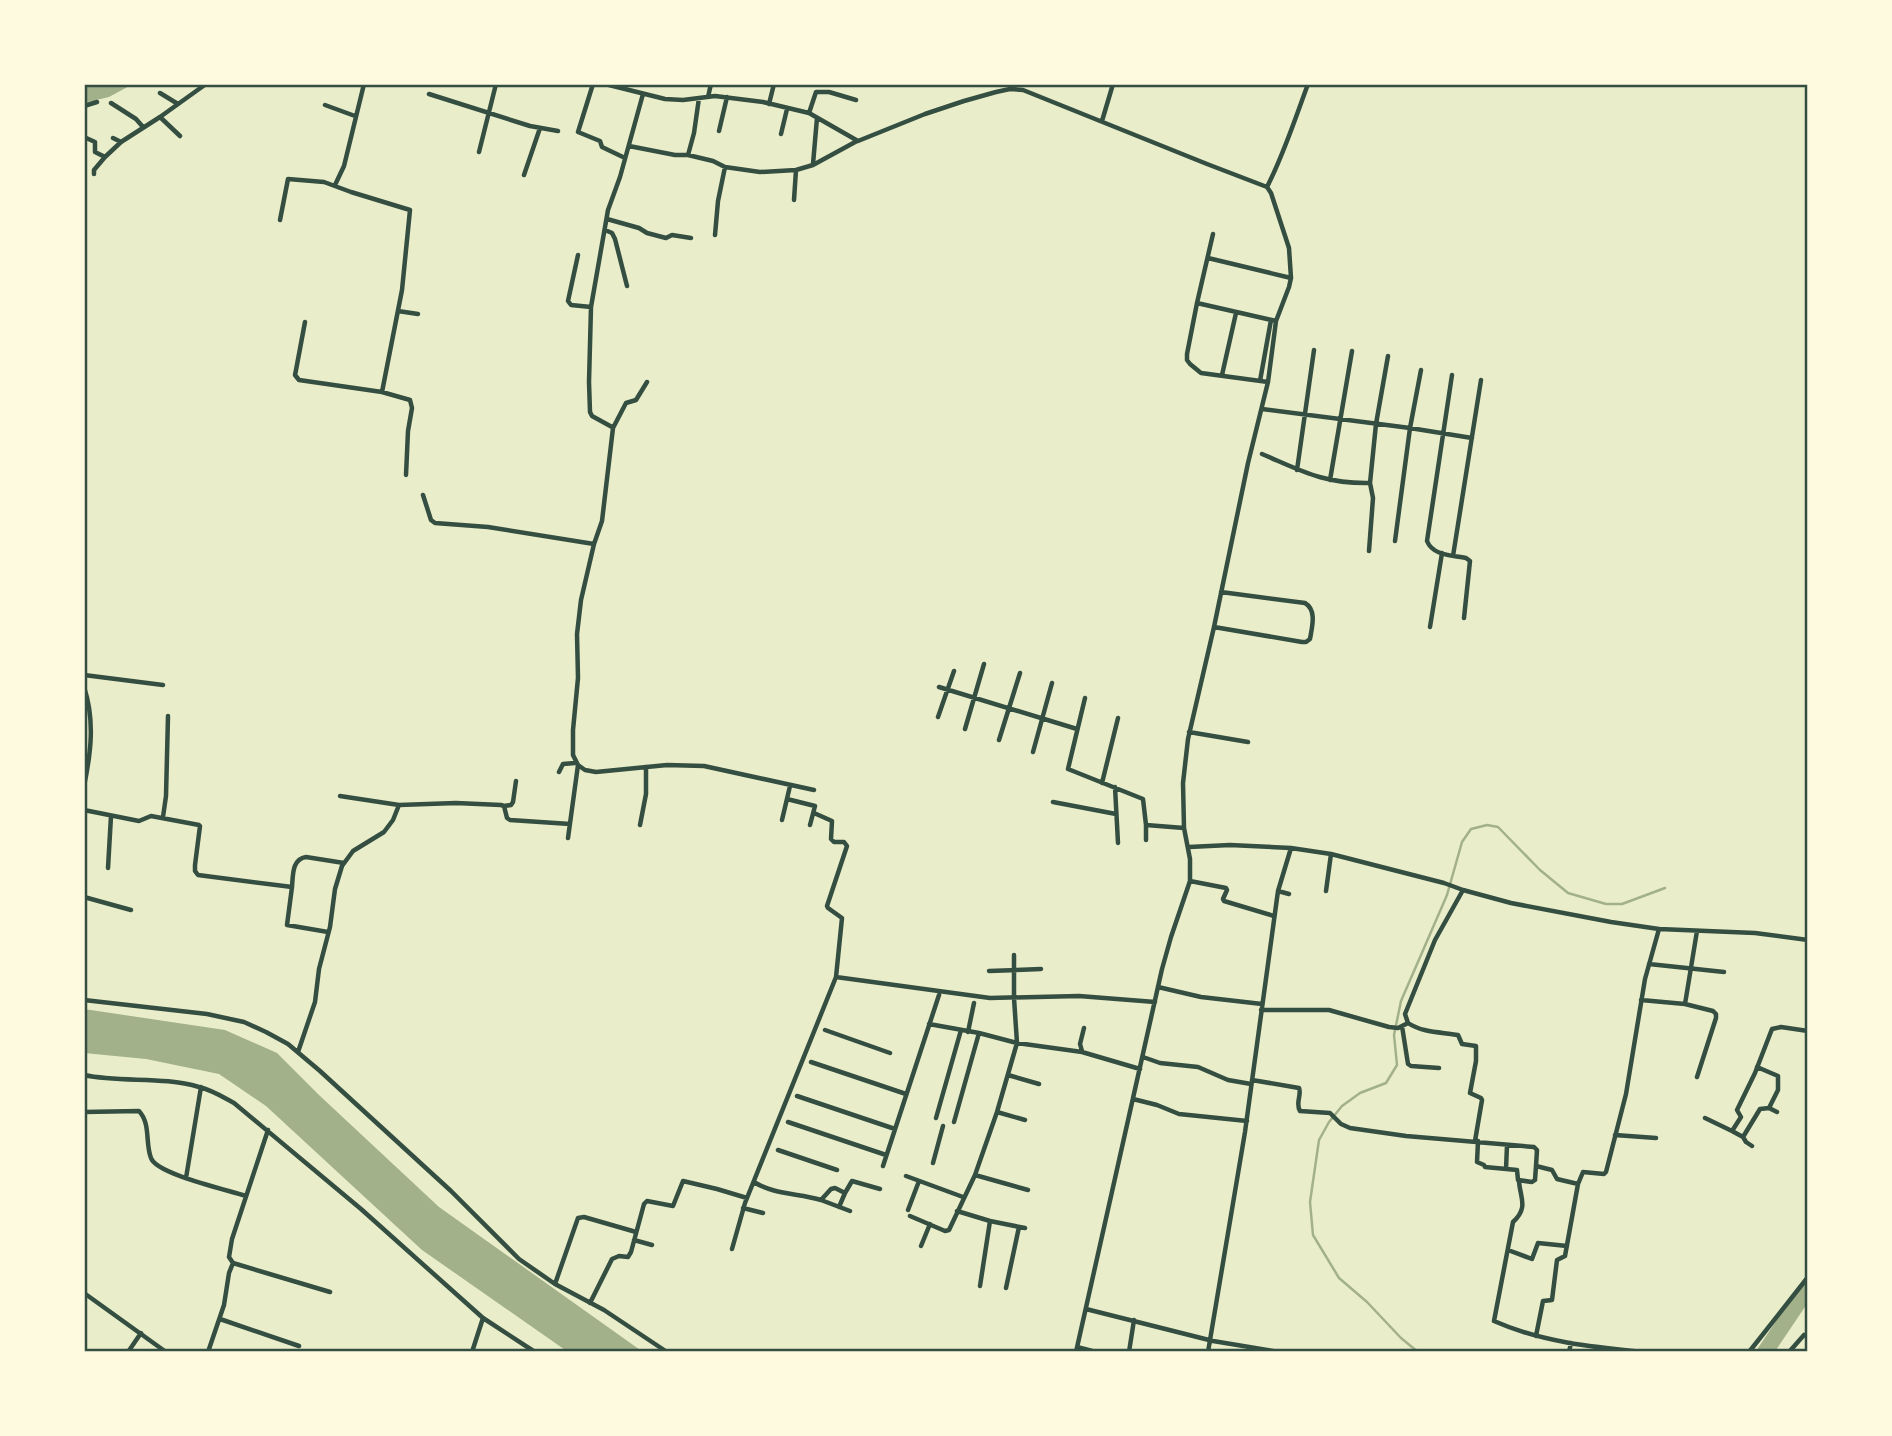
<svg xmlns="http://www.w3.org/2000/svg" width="1892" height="1436" font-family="'Golos Text',sans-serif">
	<rect width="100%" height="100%" fill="#e9edc9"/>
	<path fill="#a3b18a" d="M84 84H133L109 97 84 103Z
		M84 1009 225 1030 277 1053 319 1095 439 1207 643 1352H568L422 1250 266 1106 219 1074 146 1059 84 1053Z"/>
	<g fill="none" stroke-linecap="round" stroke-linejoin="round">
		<path stroke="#a3b18a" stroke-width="2.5" d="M1418 1352 1401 1338 1367 1302 1339 1278 1313 1235 1310 1202 1319 1140 1329 1122 1342 1106 1360 1093 1386 1083 1397 1065 1394 1035 1401 1001 1447 895 1462 842 1471 829 1487 825 1498 827 1540 870 1568 893 1606 904H1622L1665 888"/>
		<path stroke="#a3b18a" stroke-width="16" d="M1765 1352 1808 1288"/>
		<path stroke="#344e41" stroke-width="4.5" d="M593 84 578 132 600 141 602 147 625 158
			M605 84 665 99 683 100 715 96 763 102 809 113 858 141 925 114 964 101 996 92 1010 89 1023 90 1207 164 1267 187 1271 193 1289 248 1291 278 1289 287 1276 321 1268 382 1248 463 1214 627 1188 739 1183 783 1184 828 1190 859V881L1171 937 1162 969 1076 1352
			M160 93 178 104
			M429 94 530 126 558 131
			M708 97 711 84
			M111 103 136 119 143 127
			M769 104 774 84
			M325 105 355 116
			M84 106 97 102
			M809 113 816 92H829L856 100
			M160 117 180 136
			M1102 121 1113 84
			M719 131 727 97
			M781 134 787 109
			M84 137 95 142V152L105 157
			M113 138 121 142
			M629 146 675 155H688L713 161 725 167 760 172 796 170 813 165 857 141
			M479 152 496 84
			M688 155 694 133 699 98
			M813 164 817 118
			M94 174V170L105 157 121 142 160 117 206 84
			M524 175 540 128
			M335 185 344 166 364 84
			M1267 187C1284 154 1295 119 1308 84
			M794 200 796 170
			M607 219 639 228 647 233 666 238 672 235 691 238
			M280 220 288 179 324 182 351 192 410 210 402 290 382 392
			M605 230 612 233 615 239 627 286
			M715 235 718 201 725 167
			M578 255 568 301 571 305 591 307
			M1208 258 1291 278
			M1197 303 1213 234
			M398 311 418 314
			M305 322 296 370 295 375 299 380 382 392 410 400 412 408 408 431 406 475
			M1222 375 1236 313
			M1452 375 1427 541C1433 556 1452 555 1466 558L1470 561 1464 618
			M1260 381 1271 320
			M647 382 636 400 626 403 613 428 602 521 594 544 581 600 577 634 578 678 573 730V755L578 765 585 770 596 772 667 765 704 766 814 790
			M1268 382 1201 373 1190 364 1187 360V354L1197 303 1276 321
			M1262 409 1410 428 1472 438
			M612 427 592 416 590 412 589 382 591 307 608 210 620 177 643 94
			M1262 454C1302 471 1324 484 1370 483
			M1297 470 1314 350
			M1330 480 1352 351
			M423 495 431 520 435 523 488 527 594 544
			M1395 541 1410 428 1421 370
			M1369 551 1373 498 1370 483 1376 424 1388 356
			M1453 556 1481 380
			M1214 627 1302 642H1306L1310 639C1312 627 1317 610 1305 603L1221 592
			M1430 627 1442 553
			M84 675 163 685
			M84 687C95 720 91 753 84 786
			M939 687 1077 729
			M1085 698 1068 769 1143 799 1146 825 1184 828
			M938 717 954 671
			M965 729 984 664
			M1189 732 1248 742
			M999 740 1020 673
			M1033 752 1052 683
			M559 772 563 764 575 763
			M1102 783 1118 718
			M1115 787 1118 843
			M340 796 399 805
			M787 799 815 806 810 825
			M1053 802 1116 814
			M504 806 511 805 513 802 516 781
			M84 810 139 821 151 816 199 825 200 826 195 865V871L198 875 292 887 287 925 328 932
			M163 817 166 796 168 716
			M782 820 790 786
			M640 825 646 794V767
			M1146 825V840
			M568 838 578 765
			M1189 847 1230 845 1291 848 1331 854 1444 883 1463 890 1511 903 1611 922 1659 929 1755 933 1808 940
			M108 868 111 816
			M1190 881 1226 888 1227 890 1223 899 1224 901 1274 916
			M292 887C293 875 292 859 306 857L344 863
			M1463 890 1435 940 1405 1014 1408 1023C1423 1033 1441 1032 1458 1035L1462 1044 1476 1046V1061L1470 1093 1481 1098 1482 1100 1475 1141
			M1278 891 1289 894
			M1326 891 1331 854
			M84 897 131 910
			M1649 964 1724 972
			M989 971 1041 969
			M836 977 990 998 1079 996 1155 1002
			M1158 987 1201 997 1262 1004
			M84 1000 207 1014 244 1022 266 1032 288 1044 320 1071 451 1191 519 1259 555 1284 604 1310 667 1352
			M1641 1000 1685 1004 1697 931
			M1685 1004 1713 1011 1716 1014V1018L1697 1077
			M1261 1010H1329L1389 1027 1398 1028 1408 1023
			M929 1024 979 1033 1017 1043 1082 1052 1140 1069
			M1402 1026 1408 1064 1411 1066 1439 1068
			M825 1030 890 1053
			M968 1032 974 1003
			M1082 1051 1080 1044 1084 1028
			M298 1052 315 1002 319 969 330 927 335 889 342 866 353 851 384 832 393 820 399 805 456 803 501 805 504 806 507 818 510 820 570 824
			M1143 1057 1160 1063 1198 1067 1228 1080 1251 1084
			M811 1062 906 1094
			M1757 1067 1778 1076V1090L1769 1108
			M84 1075C122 1083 162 1076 199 1087 212 1090 223 1097 234 1103L361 1209 483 1318 535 1352
			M1008 1075 1039 1084
			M1252 1080 1299 1088C1302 1095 1295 1103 1300 1111L1330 1113 1341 1124 1350 1128 1406 1136 1534 1147 1537 1150 1536 1166 1552 1170 1557 1179 1578 1184 1583 1172 1604 1174 1606 1172 1626 1094 1645 979 1659 929
			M797 1096 895 1129
			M1133 1099 1157 1105 1179 1114 1247 1121
			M84 1112 139 1111C151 1124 145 1143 151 1158 156 1174 228 1190 246 1196
			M997 1112 1025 1120
			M936 1118 961 1030
			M1705 1118 1732 1131 1741 1117 1737 1110 1755 1073 1772 1029 1781 1027 1808 1031
			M788 1122 886 1155
			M954 1122 979 1033
			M1732 1131 1743 1137 1746 1142 1752 1146
			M1615 1135 1656 1138
			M1743 1137 1760 1109 1769 1108 1777 1112
			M1478 1141 1477 1162 1484 1165 1485 1167 1517 1170 1518 1180 1532 1182 1535 1180 1536 1166
			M778 1150 837 1170
			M933 1163 943 1126
			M883 1166 939 995
			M1506 1169 1507 1145
			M975 1175 1028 1190
			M906 1176 963 1197
			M186 1178 201 1087
			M1519 1181C1520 1198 1529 1207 1513 1222L1494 1321C1541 1342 1592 1347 1643 1352
			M754 1182C774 1195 799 1193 821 1200L831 1189 835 1188 845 1193 852 1181 880 1189
			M821 1200 850 1211
			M839 1207 845 1193
			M743 1208 763 1213
			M908 1210 919 1181
			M957 1211 990 1221 1025 1228
			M910 1216 945 1231 949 1230 975 1175 997 1112 1017 1043 1014 998V955
			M634 1240 652 1245
			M921 1246 930 1224
			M732 1249 745 1203 836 977 842 918 828 908 827 906 847 846 844 842H834L831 839 832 821 814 813
			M1508 1250 1532 1259 1538 1243 1567 1246
			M233 1263 330 1292
			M555 1284 578 1218 584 1217 636 1232
			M980 1286 990 1221
			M1006 1288 1019 1227
			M84 1293 166 1352
			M590 1303 612 1259 619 1256 628 1257 631 1252 644 1204 647 1201 673 1206 683 1181 717 1189 747 1198
			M1086 1309 1213 1341 1279 1352
			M220 1319 299 1346
			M1536 1336 1543 1301 1552 1300 1557 1260 1565 1256 1578 1184
			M1077 1347 1096 1352
			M128 1352 141 1333
			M208 1352 224 1305 229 1273 233 1263 229 1257 232 1239 268 1130
			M472 1352 483 1318
			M1129 1352 1134 1320
			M1208 1352 1245 1132 1278 891 1291 848
			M1569 1352 1571 1343
			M1749 1352 1808 1277
			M1789 1352 1804 1335"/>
	</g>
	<rect width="1892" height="1436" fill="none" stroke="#fefae0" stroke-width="172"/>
	<rect x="86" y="86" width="1720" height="1264" fill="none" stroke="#344e41" stroke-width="2.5"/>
</svg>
